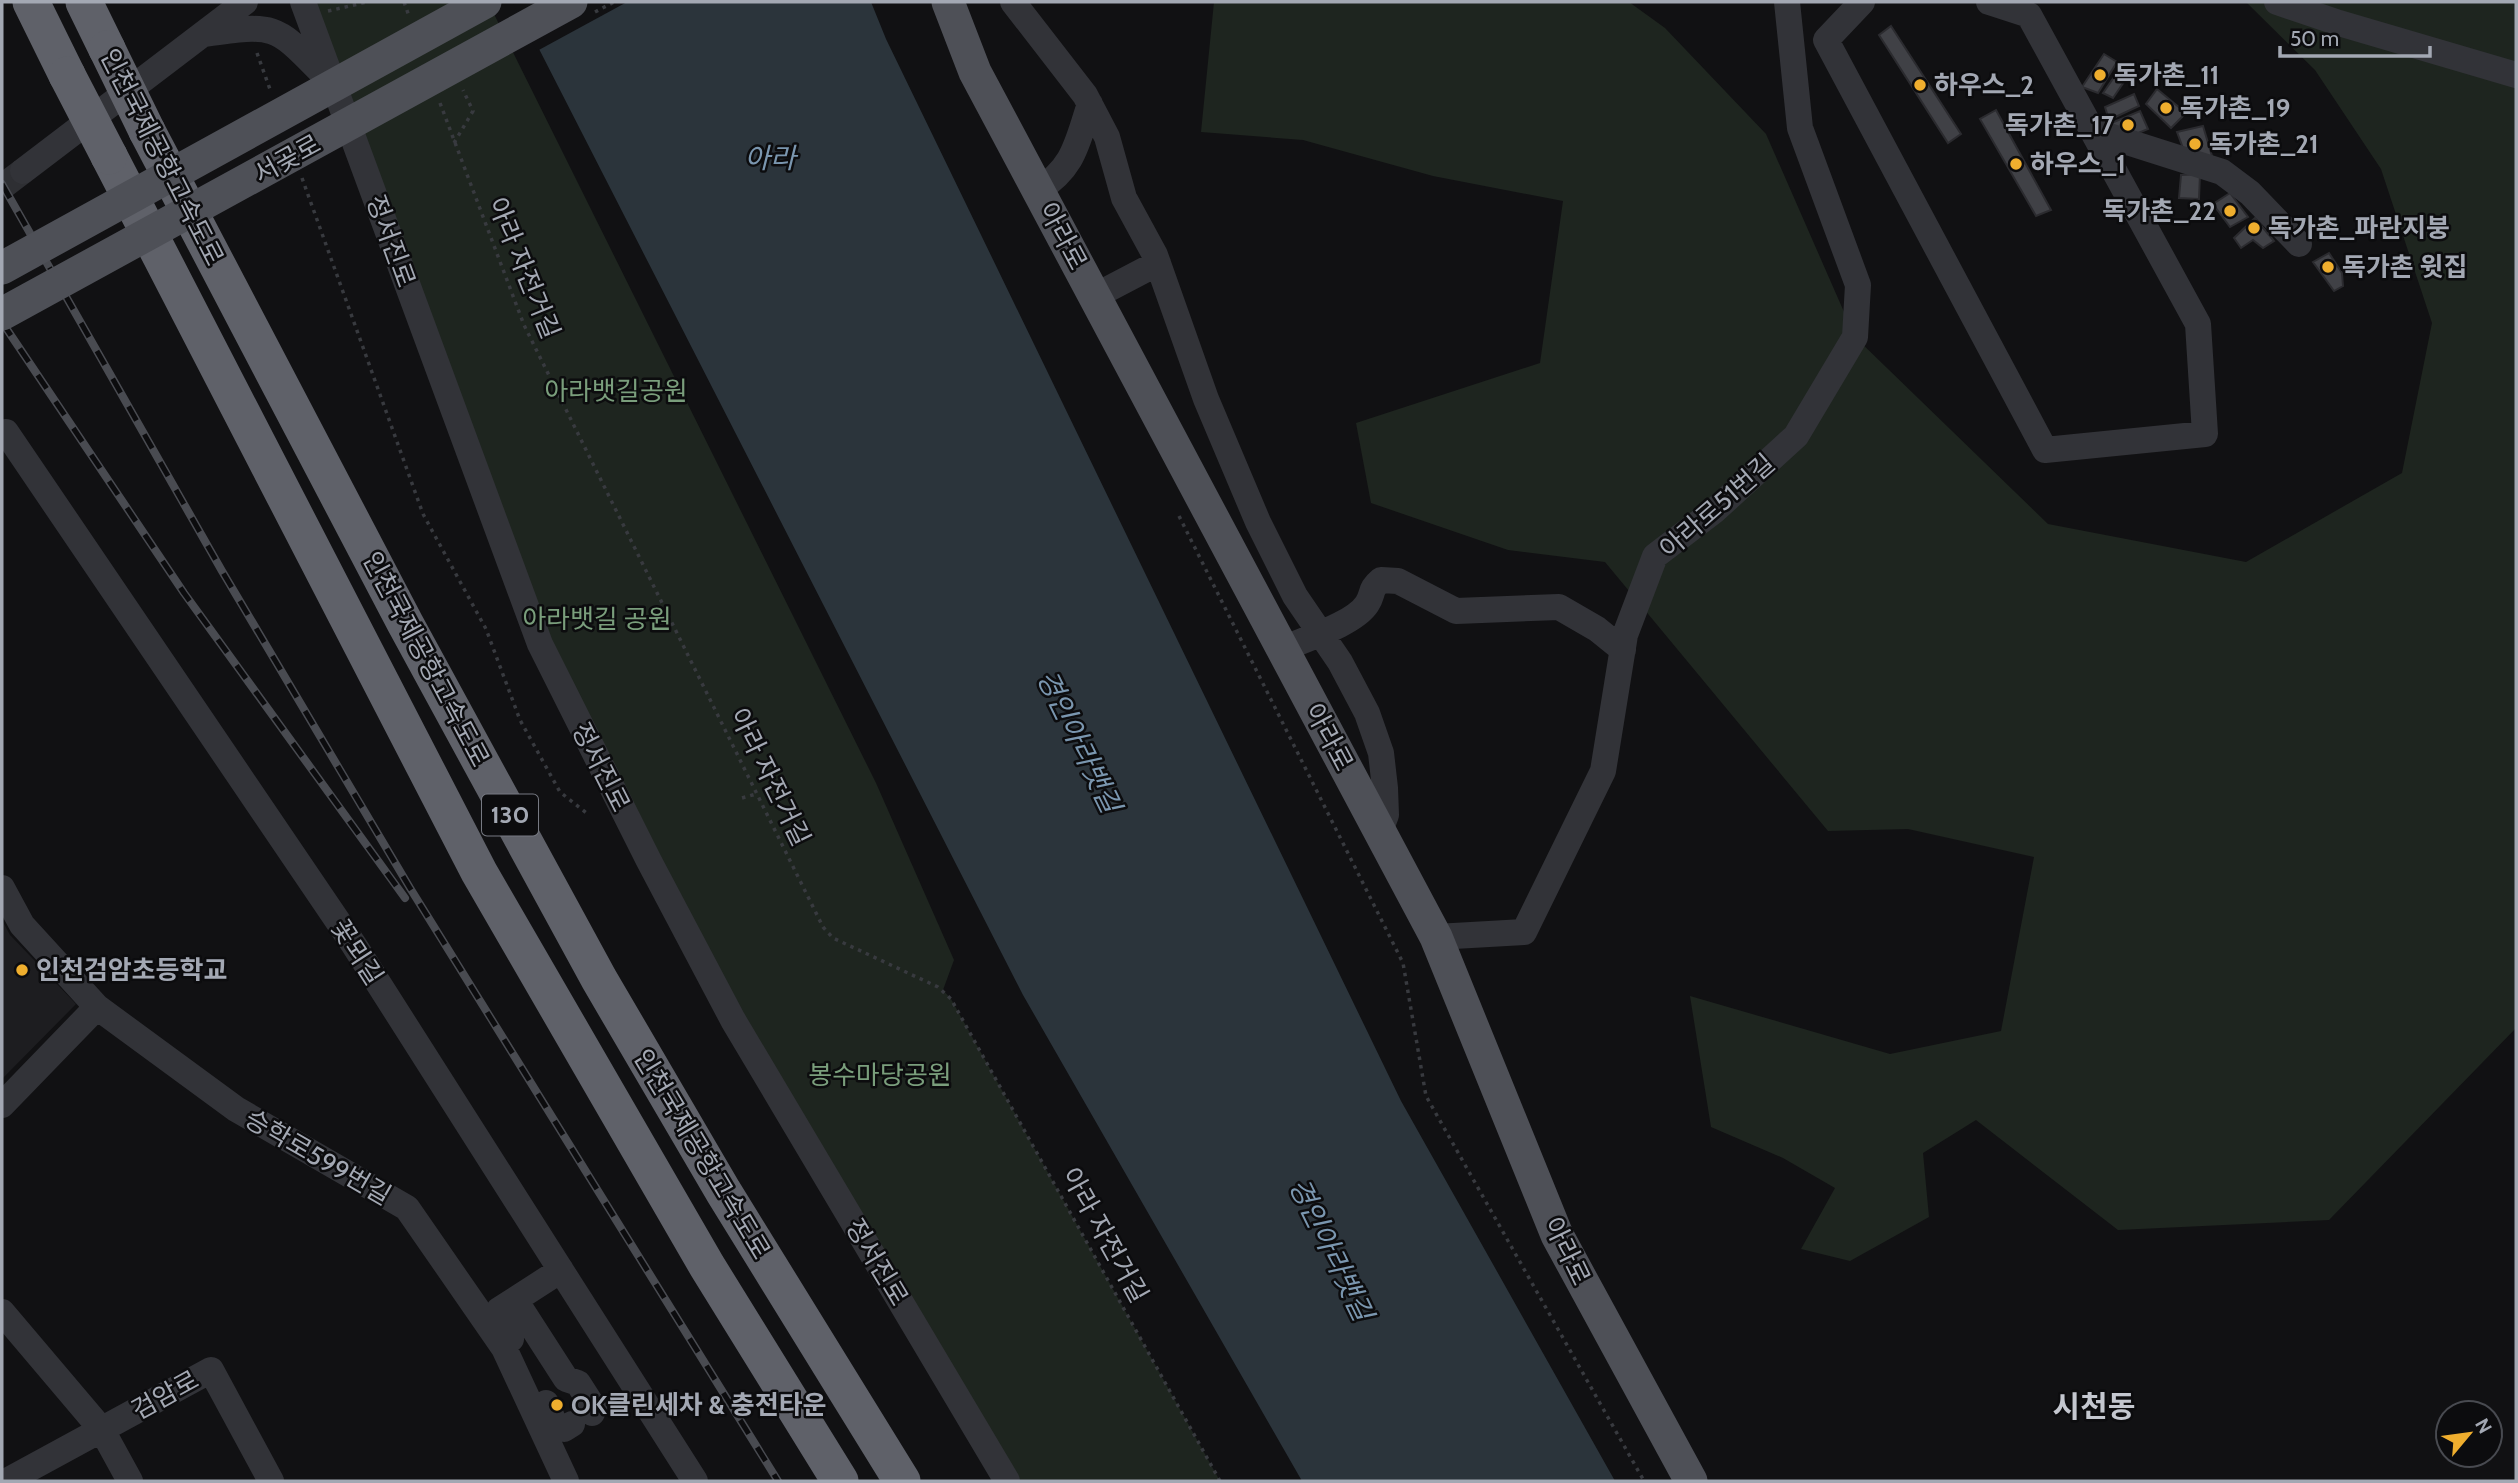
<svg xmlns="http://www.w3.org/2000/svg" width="2518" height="1483" font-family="Cabin,'Noto Sans KR',sans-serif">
	<rect width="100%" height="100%" fill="#111113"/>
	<path fill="#1d1d20" d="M2 920 10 935 76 1004 2 1079Z"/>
	<path fill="#1e251f" d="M303 2H488L876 783 954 960 943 990 951 999 1220 1481H1007L733 1020 540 644Z
		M1214 2H1629L1665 28 1766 134 1855 337 2048 524 2246 562 2402 473 2432 323 2381 169 2315 70 2246 2H2516V1028L2329 1220 2118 1230 1976 1120 1923 1153 1929 1217 1850 1261 1801 1249 1835 1188 1783 1158 1711 1127 1690 996 1890 1054 2001 1031 2034 857 1908 829 1828 831 1605 562 1508 550 1371 503 1356 423 1540 363 1563 201 1433 176 1303 140 1201 132Z"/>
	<path fill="#2b343b" d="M515 2H871L886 39 1401 1101 1615 1481H1302L1023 995Z"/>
	<path fill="#111113" d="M512 2H627L537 51Z"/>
	<path fill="#404146" stroke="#2b2b2f" stroke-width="2" d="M1891 26 1961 134 1948 143 1879 35Z
		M2104 54 2117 62 2098 93 2082 87Z
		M2119 70 2128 76 2113 98 2103 93Z
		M2157 89 2186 113 2171 128 2146 104Z
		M2134 94 2139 106 2109 120 2105 107Z
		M1996 110 2051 210 2036 216 1980 119Z
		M2140 111 2148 129 2129 137 2123 126 2113 131 2109 124Z
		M2203 126 2212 156 2187 159 2177 132Z
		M2200 174 2199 199 2179 198 2181 175Z
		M2230 193 2248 217 2230 227 2213 204Z
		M2255 218 2274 241 2263 248 2253 240 2241 248 2234 238Z
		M2329 253 2342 273 2343 286 2334 291 2313 262Z"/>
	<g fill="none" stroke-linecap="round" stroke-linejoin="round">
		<path stroke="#2e2f33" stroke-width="26" stroke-dasharray="26 13" stroke-linecap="butt" d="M2 187 23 171"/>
		<path stroke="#383a3f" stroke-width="3.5" stroke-dasharray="3.5 5" stroke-linecap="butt" d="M404 2 409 16
			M328 11 367 2
			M595 12 614 2
			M257 53 271 92
			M440 103 524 325 823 927 833 938 938 987 951 999 1220 1481
			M454 143 473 111 463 90
			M302 178 423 514 486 629 520 720 560 792 589 815
			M1179 516 1403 963 1426 1096 1644 1481
			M742 798 756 794"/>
		<path stroke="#323338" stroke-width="26" d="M303 2 540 644 649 861 733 1020 1007 1481
			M1013 2 1085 95 1107 137 1124 198 1155 255 1206 399 1258 522 1295 596 1340 662 1367 713 1381 753 1385 788 1386 815 1380 831
			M1862 2 1826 40 2045 450 2205 434 2198 324 2029 15 1989 2
			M2277 2 2339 23 2516 75
			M205 34C278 23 276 26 326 77
			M2093 131 2222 172 2250 193 2299 244
			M23 171 245 2
			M1038 190C1075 167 1077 142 1090 104
			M1095 296 1158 263
			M6 432 354 945 695 1481
			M1283 649C1305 639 1354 624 1367 604 1374 593 1369 590 1381 580L1398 581 1456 611 1559 607 1597 629 1623 650
			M2 888 22 925 97 1007 236 1109 407 1208 504 1348 566 1481
			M1436 937 1524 932 1603 771 1625 635 1655 556 1714 511 1796 436 1855 337 1858 285 1800 128 1787 2
			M2 1105 97 1007
			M519 1297V1306L566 1379 578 1383 594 1408 592 1413
			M2 1312 102 1430 130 1481
			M511 1339 498 1319 499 1310 561 1270
			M546 1403 556 1427 564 1429 572 1424
			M7 1481 211 1370 271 1481"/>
		<path stroke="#4e5057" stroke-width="33" d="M948 2 975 72 1436 937 1557 1235 1691 1481"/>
		<path stroke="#5f6169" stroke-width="37" d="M31 2 67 75
			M84 2 107 49
			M147 131 405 623 599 979 723 1191 902 1481
			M109 156 479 872 707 1266 840 1481"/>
		<g stroke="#494b51" stroke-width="8">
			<path id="rail" d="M2 184 222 571 410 888 778 1481
				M2 322 184 593 405 898"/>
		</g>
		<use href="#rail" stroke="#0c0c0e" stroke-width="5" stroke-dasharray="16" stroke-linecap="butt"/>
		<path stroke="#4e5057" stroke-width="33" d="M2 268 485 2
			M2 314 571 2"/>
		<path stroke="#5f6169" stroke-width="37" d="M107 49 147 131
			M67 75 109 156"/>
	</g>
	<g fill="#efae2e" stroke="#0c0c0e" stroke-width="2.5">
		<circle cx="2100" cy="75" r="7"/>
		<circle cx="1920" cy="85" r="7"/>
		<circle cx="2166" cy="108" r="7"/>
		<circle cx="2128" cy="125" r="7"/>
		<circle cx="2195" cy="144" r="7"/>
		<circle cx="2016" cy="164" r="7"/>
		<circle cx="2230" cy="211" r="7"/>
		<circle cx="2254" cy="228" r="7"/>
		<circle cx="2328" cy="267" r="7"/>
		<circle cx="22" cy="970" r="7"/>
		<circle cx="557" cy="1405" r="7"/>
	</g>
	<g text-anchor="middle" stroke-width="5" stroke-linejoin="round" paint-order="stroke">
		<rect fill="#0c0c0e" stroke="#767982" stroke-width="2" x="482" y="794.5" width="56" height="41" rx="5"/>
		<g font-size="24" font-weight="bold" fill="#a3a8b3">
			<text x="510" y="823">130</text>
		</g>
		<g font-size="26" font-weight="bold" fill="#a3a8b3" stroke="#0c0c0e" text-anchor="start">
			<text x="2114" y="84">독가촌_11</text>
			<text x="1934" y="94">하우스_2</text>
			<text x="2180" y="117">독가촌_19</text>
			<text x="2114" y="134" text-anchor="end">독가촌_17</text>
			<text x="2209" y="153">독가촌_21</text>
			<text x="2030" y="173">하우스_1</text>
			<text x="2216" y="220" text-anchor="end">독가촌_22</text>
			<text x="2268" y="237">독가촌_파란지붕</text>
			<text x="2342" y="276">독가촌 윗집</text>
			<text x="36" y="979">인천검암초등학교</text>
			<text x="571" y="1414">OK클린세차 &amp; 충전타운</text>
		</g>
		<g font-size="26" fill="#a3a8b3" stroke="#0c0c0e">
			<text transform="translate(162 157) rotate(63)" y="9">인천국제공항고속도로</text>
			<text transform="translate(287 159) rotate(-29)" y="9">서곶로</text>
			<text transform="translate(1063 236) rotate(62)" y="9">아라로</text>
			<text transform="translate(391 241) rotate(70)" y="9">정서진로</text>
			<text transform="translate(524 268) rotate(68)" y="9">아라 자전거길</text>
			<text transform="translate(1717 506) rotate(-41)" y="9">아라로51번길</text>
			<text transform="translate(426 659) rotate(62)" y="9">인천국제공항고속도로</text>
			<text transform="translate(1329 737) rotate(62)" y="9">아라로</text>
			<text transform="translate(601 767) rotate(63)" y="9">정서진로</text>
			<text transform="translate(770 777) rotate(64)" y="9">아라 자전거길</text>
			<text transform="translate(357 952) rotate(57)" y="9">꽃뫼길</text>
			<text transform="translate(702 1154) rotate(59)" y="9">인천국제공항고속도로</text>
			<text transform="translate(318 1157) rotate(30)" y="9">승학로599번길</text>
			<text transform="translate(1105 1235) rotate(61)" y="9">아라 자전거길</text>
			<text transform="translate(1567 1251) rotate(64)" y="9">아라로</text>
			<text transform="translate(877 1262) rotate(59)" y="9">정서진로</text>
			<text transform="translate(165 1395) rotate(-29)" y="9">검암로</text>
		</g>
		<g font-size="26" fill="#7a9e7c" stroke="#0c0c0e">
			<text x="616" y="400">아라뱃길공원</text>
			<text x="597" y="628">아라뱃길 공원</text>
			<text x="880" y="1084">봉수마당공원</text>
		</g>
		<g font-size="28" font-style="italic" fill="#7a96af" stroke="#0c0c0e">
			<text x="770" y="168">아라</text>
			<text transform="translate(1079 741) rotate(64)" y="10">경인아라뱃길</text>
			<text transform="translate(1331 1249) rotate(64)" y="10">경인아라뱃길</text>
		</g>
		<g font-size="30" font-weight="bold" fill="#c4c7cf" stroke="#0c0c0e">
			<text x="2094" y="1417">시천동</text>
		</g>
	</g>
	<rect width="2518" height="1483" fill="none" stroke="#a3a8b3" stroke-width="7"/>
	<g transform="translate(2469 1434) rotate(61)"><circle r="33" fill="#0c0c0e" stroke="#484a50" stroke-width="2"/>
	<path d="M0-5L12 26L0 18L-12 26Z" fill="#efae2e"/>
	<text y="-10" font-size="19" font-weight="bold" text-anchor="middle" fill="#a3a8b3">N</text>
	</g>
	<path d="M2280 46v10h150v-10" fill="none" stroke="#a3a8b3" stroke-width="3.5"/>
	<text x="2290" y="46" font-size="21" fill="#a3a8b3" stroke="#0c0c0e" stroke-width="5" paint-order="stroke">50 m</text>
</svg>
